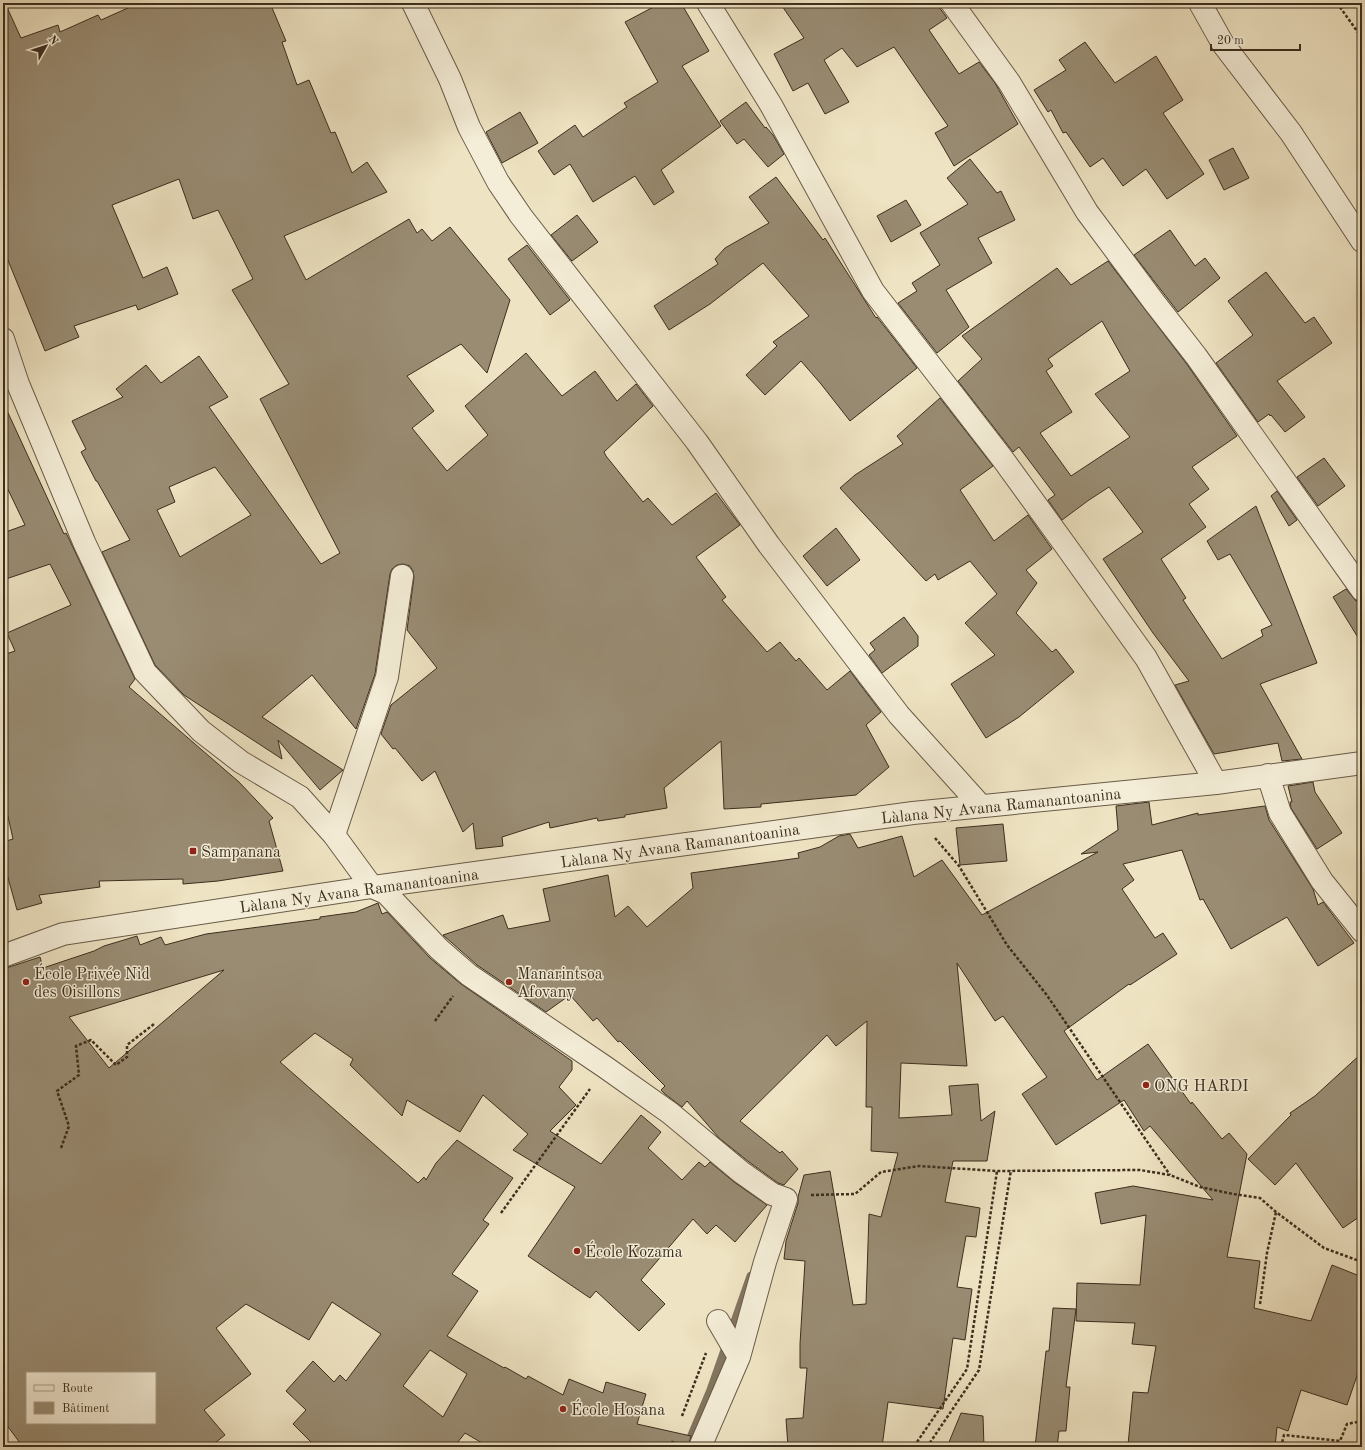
<svg xmlns="http://www.w3.org/2000/svg" width="1365" height="1450" font-family="'Old Standard TT',serif">
	<rect width="100%" height="100%" fill="#eee3c2"/>
	<filter id="stains"><feTurbulence type="fractalNoise" baseFrequency=".005" numOctaves="4"/><feColorMatrix values="0 0 0 0 .2 0 0 0 0 .09 0 0 0 0 .02 0 0 0 .5 -.17"/></filter>
	<radialGradient id="worn" r=".72"><stop offset=".6" stop-color="#630" stop-opacity="0"/><stop offset="1" stop-color="#630" stop-opacity=".3"/></radialGradient>
	<g fill="none" stroke-linecap="round" stroke-linejoin="round">
		<path stroke="#83755f" stroke-width="9" d="M687 1447 711 1390 751 1276"/>
	</g>
	<path fill="#998c73" stroke="#3d2e1e" fill-rule="evenodd" d="M3 3H5L21 38 58 25 60 32 98 15 101 20 139 3H270L286 41 282 42 297 85 309 80 331 133 335 132 352 173 367 162 387 192 284 236 306 280 409 219 417 233 422 229 432 241 450 227 510 300 487 373 461 344 407 376 434 411 412 428 447 471 488 435 465 406 526 353 562 396 595 371 617 401 636 384 653 406 604 452 606 456 643 502 648 498 672 525 716 493 740 525 696 557 726 597 722 600 767 652 780 642 796 661 799 658 827 690 850 671 881 712 866 725 889 767 856 795 761 804V807L724 809 721 741 664 788 667 808 625 815V817L598 821 597 818 550 828 549 822 502 837 503 846 476 849 473 823 463 832 435 771 422 781 395 748 393 749 381 734 391 705 437 668 407 630 414 577 413 571 410 566 403 564 397 565 392 569 390 574 375 674 356 729 312 675 262 717 343 770 320 790 278 740 282 759 184 695 155 665 102 552 130 540 97 481H96L81 452 86 449 72 421 123 397 116 389 146 365 161 383 199 356 228 397 209 407 321 564 340 553 260 399 289 384 232 290 253 279 218 210 193 219 179 179 112 205 143 278 167 267 178 294 138 310 136 305 74 326 79 337 45 351 3 248ZM215 467 251 515 180 557 157 510 175 502 169 487Z
		M661 3H681L709 51 682 66 721 126 661 170 674 192 654 205 635 176 593 202 570 164 554 175 538 151 575 125 583 137 627 107 624 103 658 82 625 22Z
		M780 3H936L947 18 929 30 959 74 979 62 995 83 1018 124 954 166 935 133 948 126 894 47 857 67 842 48 824 60 849 102 825 114 808 83 793 91 774 54 804 38Z
		M1085 42 1115 83 1156 56 1183 100 1163 113 1204 174 1167 199 1146 169 1123 186 1103 158 1090 167 1066 132 1063 133 1051 110 1048 112 1034 90 1066 70 1059 60Z
		M746 102 765 128 766 127 773 135 784 154 768 167 744 139 737 144 720 121Z
		M520 112 538 143 502 163 486 132Z
		M1233 148 1249 178 1224 190 1209 160Z
		M970 159 997 193 1001 191 1015 220 978 238 992 263 946 290 969 327 937 353 898 303 917 291 912 283 940 265 920 233 968 204 947 178Z
		M776 177 823 240 825 238 876 318 877 317 917 368 850 421 821 384 801 361 765 395 746 375 777 346 773 342 809 316 763 263 710 304 669 330 654 306 718 264 715 259 725 248 769 223 749 197Z
		M906 200 921 225 891 242 877 216Z
		M577 215 598 242 572 261 551 235Z
		M1170 230 1195 266 1205 258 1220 278 1178 312 1134 255Z
		M527 245 570 300 550 315 508 259Z
		M1108 261 1186 363 1237 436 1192 467 1209 489 1189 504 1206 527 1161 559 1186 598 1183 600 1222 659 1263 636 1261 630 1272 625 1230 554 1218 560 1207 541 1256 506 1317 663 1260 684 1302 759 1282 761 1278 743 1214 754 1175 685 1189 681 1153 633 1103 559 1143 532 1109 487 1089 500 1062 520 1048 500 1055 495 1019 447 1013 452 958 381 982 359 962 336 1057 268 1071 285ZM1102 321 1130 371 1095 394 1130 437 1071 476 1040 433 1072 412 1046 371 1053 366 1048 359Z
		M1266 272 1305 323 1314 317 1332 343 1277 381 1305 417 1285 432 1271 415 1270 416 1269 414 1258 422 1216 363 1253 335 1228 301Z
		M940 398 993 466 960 490 994 541 1028 515 1052 549 1026 570 1037 583 1016 613 1052 652 1056 649 1074 672 1019 717 986 738 951 684 995 655 965 623 997 594 970 561 938 580 935 574 926 581 840 488 855 475 903 444 897 436Z
		M3 402 64 534 66 533 70 541 135 679 129 687 239 782 273 818 269 821 283 871 218 881 183 884V879L99 881 100 887 39 895 42 903 17 910 3 860V842L13 839 3 794V655L15 651 7 633 71 605 50 564 3 580V533L25 525 3 479Z
		M1324 458 1345 486 1318 506 1297 477Z
		M1277 491 1297 520 1289 526 1271 496Z
		M836 528 860 560 827 586 803 556Z
		M1346 589 1356 601 1362 602V644L1333 597Z
		M904 617 918 636V646L882 673 869 655 875 650 870 643Z
		M1313 782 1315 792 1342 833 1317 849 1291 808 1290 802H1292L1288 786Z
		M1149 802 1152 825 1198 813V815L1265 806 1269 820 1313 889 1318 905 1323 902 1354 943 1318 966 1287 917 1231 949 1203 899 1200 900 1182 850 1123 864 1134 880 1122 889 1155 938 1163 933 1177 954 1130 985 1129 984 1064 1031 1097 1080 1148 1044 1191 1104 1192 1102 1222 1139 1229 1133 1247 1154 1227 1257 1260 1261 1254 1308 1311 1321 1332 1265 1362 1277V1361L1347 1405 1301 1390 1288 1431 1277 1427 1275 1447H1146L1128 1445 1133 1392 1148 1393 1156 1346 1132 1344 1135 1323 1076 1321 1077 1283 1140 1285 1146 1215 1101 1224 1095 1193 1133 1186 1213 1200 1150 1126 1144 1131 1124 1100 1056 1145 1022 1094 1047 1077 1003 1016 995 1021 957 963 967 1066 901 1063 899 1118 952 1115 949 1086 978 1084 981 1121 995 1111 987 1161H953L945 1202 980 1208 976 1237 966 1236 957 1287 972 1289 965 1340 953 1338 943 1409 888 1402 882 1447H788L786 1419 803 1418 807 1368H800V1344L805 1261 784 1259 786 1241 798 1203V1197L804 1175 830 1171 853 1305 866 1304 869 1214 881 1217 898 1153 871 1151 872 1107H866L867 1021 836 1046 827 1035 740 1121 780 1153 782 1151 798 1169 784 1185 778 1183 749 1162 719 1138 687 1101 682 1107 665 1094 661 1090 665 1086 620 1041 618 1042 597 1018 593 1021 570 995 546 1012 477 965 443 935 503 915 508 929 550 921 543 889 608 875 615 917 628 906 647 927 693 888 691 873 799 858 798 853 820 847 839 836 850 834 858 848 902 836 914 877 942 860 982 915 1098 852 1081 854 1118 830 1116 806Z
		M1003 824 1007 861 960 865 956 828Z
		M378 903 382 914 387 912 430 958 461 984 572 1061V1070L559 1087 576 1105 550 1131 601 1164 641 1115 661 1132 648 1148 682 1180 699 1162 705 1167 710 1162 734 1182 767 1205 735 1242 716 1225 707 1234 693 1219 641 1280 665 1304 639 1331 596 1291 590 1298 528 1256 575 1187 513 1150 528 1134 483 1095 460 1132 407 1100 402 1116 350 1065 353 1059 315 1033 280 1062 418 1183 424 1177 426 1180 436 1163 457 1140 513 1178 483 1220 489 1224 452 1274 478 1291 447 1336 504 1368 505 1367 526 1379 528 1376 563 1395 569 1379 603 1393 606 1382 646 1394 637 1424 691 1436 688 1447H489L465 1433 454 1447H316L293 1424 306 1410 286 1391 313 1361 334 1382 340 1375 346 1381 381 1334 332 1302 309 1340 246 1304 216 1328 251 1374 204 1410 225 1435 210 1447H23L3 1420V969L40 957 43 968 94 951 104 946 137 936 140 945 161 937 165 945 206 934 320 919V917L356 912ZM224 970 109 1068 69 1017ZM430 1350 467 1374 443 1417 403 1386ZM27 1373H155V1423H27Z
		M1362 1053V1215L1343 1228 1296 1163 1275 1185 1248 1159 1291 1115 1290 1113 1315 1096Z
		M1053 1308 1076 1309 1066 1387H1070L1066 1431H1059L1057 1447H1035L1046 1351H1049Z
		M961 1413 983 1416 984 1447H947Z"/>
	<g fill="none" stroke-linecap="round" stroke-linejoin="round">
		<g stroke="#695b47" stroke-width="24">
			<path id="street" d="M413 3 450 79 469 127 498 182 521 216 697 442 769 545 899 715 981 806
				M708 3 771 105 873 291 1002 458 1063 542 1146 658 1216 783
				M952 3 1009 82 1087 212 1154 302 1196 356 1362 590
				M1200 3 1223 44 1291 133 1362 241
				M3 339 18 384 84 542 145 672 201 731 241 762 300 797 334 835 372 887 386 893 439 949 469 975 605 1067 670 1113 741 1172 772 1194 786 1199 765 1262 739 1357 700 1447
				M1268 775 1280 813 1322 881 1362 931
				M334 835 387 677 402 576
				M3 956 63 934 372 887 913 813 1216 783 1362 763
				M718 1321 739 1357"/>
		</g>
		<path stroke="#3d2e1e" stroke-width="2.5" stroke-dasharray="3 2" stroke-linecap="butt" d="M1337 3 1362 38
			M935 838 959 866 1007 945 1046 994 1170 1175
			M435 1021 453 996
			M61 1148 69 1126 57 1091 79 1075 76 1046 91 1040 116 1065 127 1057V1045L154 1024
			M811 1195 855 1194 881 1172 919 1166 997 1171 1140 1170 1170 1175 1200 1187 1233 1194 1260 1198 1276 1212 1324 1248 1362 1262
			M501 1213 590 1089
			M1260 1304 1267 1253 1276 1212
			M682 1416 706 1353
			M670 1447 673 1441
			M917 1447V1442L967 1369 997 1171
			M927 1447 979 1370 1011 1170
			M1281 1447 1284 1435 1340 1441 1347 1424 1362 1421"/>
		<use href="#street" stroke="#f4edd7" stroke-width="22"/>
	</g>
	<g fill="#8f2418" stroke="#f4edd7" stroke-width="1.5">
		<rect x="189" y="847" width="8" height="8" rx="2"/>
		<circle cx="26" cy="982" r="4"/>
		<circle cx="509" cy="982" r="4"/>
		<circle cx="1146" cy="1085" r="4"/>
		<circle cx="577" cy="1251" r="4"/>
		<circle cx="563" cy="1409" r="4"/>
	</g>
	<g text-anchor="middle" stroke-width="3" stroke-linejoin="round" paint-order="stroke">
		<g font-size="16" fill="#3d2e1e" stroke="#f4edd7">
			<text transform="translate(1001 805) rotate(-6)" y="6">Làlana Ny Avana Ramanantoanina</text>
			<text transform="translate(680 845) rotate(-8)" y="6">Làlana Ny Avana Ramanantoanina</text>
			<text transform="translate(359 890) rotate(-8)" y="6">Làlana Ny Avana Ramanantoanina</text>
		</g>
		<g font-size="16" fill="#3d2e1e" stroke="#f4edd7" text-anchor="start">
			<text x="201" y="857">Sampanana</text>
			<text x="34" y="979">École Privée Nid<tspan x="34" dy="18">des Oisillons</tspan></text>
			<text x="517" y="979">Manarintsoa<tspan x="517" dy="18">Afovany</tspan></text>
			<text x="1154" y="1091">ONG HARDI</text>
			<text x="585" y="1257">École Kozama</text>
			<text x="571" y="1415">École Hosana</text>
		</g>
	</g>
	<rect width="1365" height="1450" fill="none" stroke="#eee3c2" stroke-width="16"/>
	<rect x="4" y="4" width="1357" height="1442" fill="none" stroke="#3d2e1e" stroke-width="2"/>
	<rect x="8" y="8" width="1349" height="1434" fill="none" stroke="#3d2e1e"/>
	<rect x="26" y="1372" width="130" height="52" fill="#f4edd7" stroke="#aba18d"/>
	<rect x="34" y="1385" width="20" height="6" fill="#f4edd7" stroke="#aba18d"/>
	<text x="62" y="1392" font-size="12" fill="#3d2e1e">Route</text>
	<rect x="34" y="1402" width="20" height="12" fill="#998c73" stroke="#aba18d"/>
	<text x="62" y="1412" font-size="12" fill="#3d2e1e">Bâtiment</text>
	<g transform="translate(46 46) rotate(51)" stroke="#f4edd7" stroke-width="3" paint-order="stroke">
	<path d="M0-3L7 15L0 10L-7 15Z" fill="#3d2e1e"/>
	<text y="-6" font-size="11" font-weight="bold" text-anchor="middle" fill="#3d2e1e">N</text>
	</g>
	<path d="M1211 44v6h89v-6" fill="none" stroke="#3d2e1e" stroke-width="2"/>
	<text x="1217" y="44" font-size="12" fill="#3d2e1e" stroke="#f4edd7" stroke-width="3" paint-order="stroke">20 m</text>
	<rect width="100%" height="100%" filter="url(#stains)"/>
	<rect width="100%" height="100%" fill="url(#worn)"/>
</svg>
